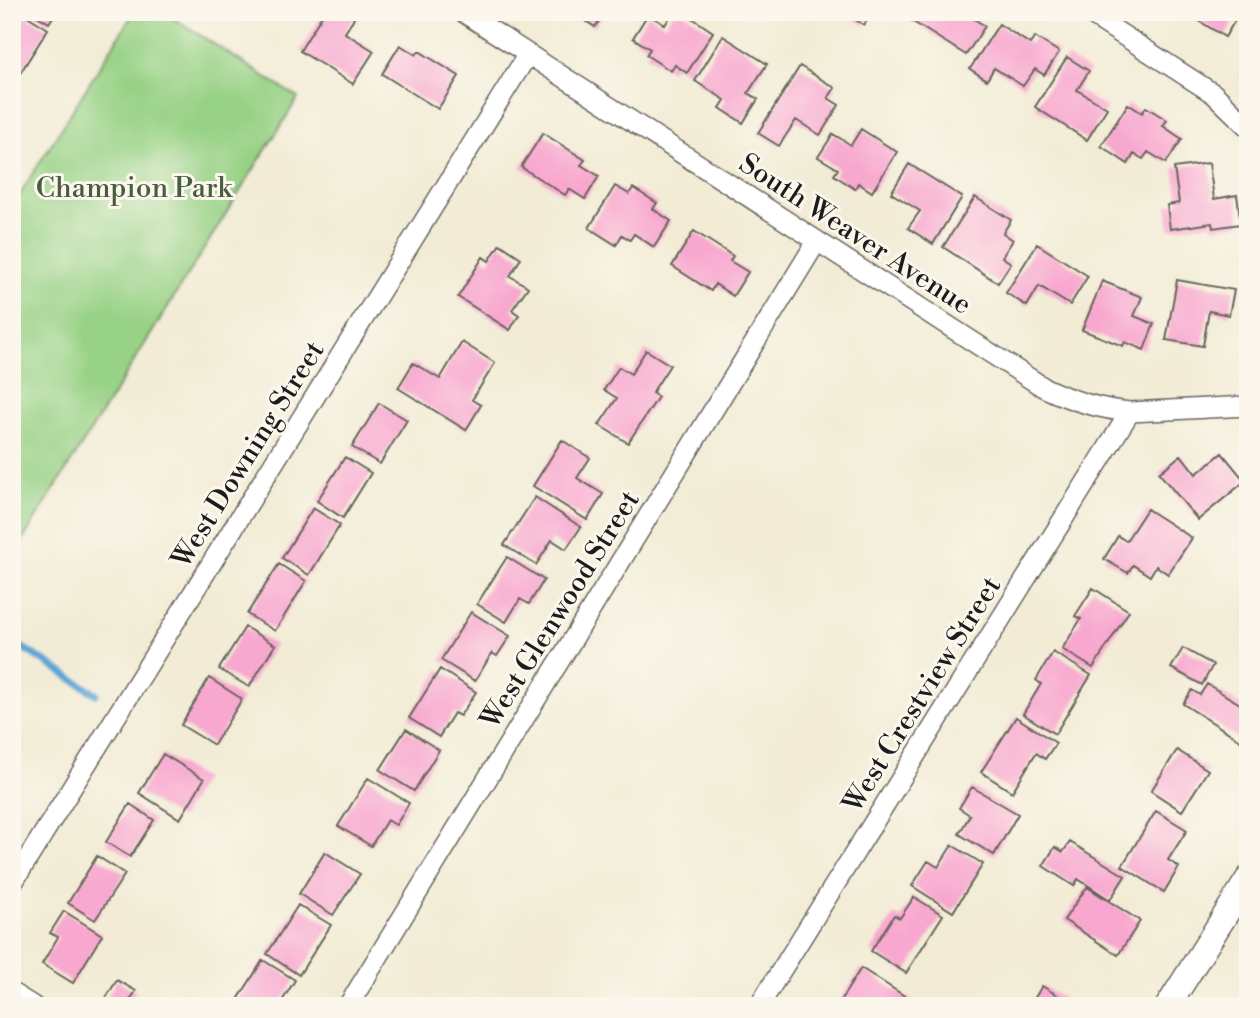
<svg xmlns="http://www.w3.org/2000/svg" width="1260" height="1018" font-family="'Libre Bodoni',serif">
	<rect width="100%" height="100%" fill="#fbf7ec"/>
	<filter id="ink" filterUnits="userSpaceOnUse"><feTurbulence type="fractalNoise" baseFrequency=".0143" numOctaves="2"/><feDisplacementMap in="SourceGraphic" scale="14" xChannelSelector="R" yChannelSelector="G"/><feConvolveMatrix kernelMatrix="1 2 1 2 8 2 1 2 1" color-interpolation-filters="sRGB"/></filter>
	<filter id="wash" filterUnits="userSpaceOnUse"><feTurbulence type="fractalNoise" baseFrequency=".00686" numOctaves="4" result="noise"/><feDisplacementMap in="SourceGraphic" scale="28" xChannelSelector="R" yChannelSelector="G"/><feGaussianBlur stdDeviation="1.57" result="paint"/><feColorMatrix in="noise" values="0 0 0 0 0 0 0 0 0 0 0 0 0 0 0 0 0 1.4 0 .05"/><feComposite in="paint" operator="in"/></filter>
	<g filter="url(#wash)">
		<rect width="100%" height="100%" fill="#f2ecd6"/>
		<path fill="#98d286" stroke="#5a7751" stroke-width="2" d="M134 12H164L298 98 12 557V207Z"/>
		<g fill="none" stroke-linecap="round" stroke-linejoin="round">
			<path stroke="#5fa5d5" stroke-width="7" d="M12 641 96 694"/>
		</g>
		<g id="blocks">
			<path fill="#f8a7cf" d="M12 12H21L48 29 12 86Z
				M31 12H56L49 23Z
				M324 12 357 13 345 33 374 51 353 84 300 51Z
				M572 12H605L595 27Z
				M673 12H683L713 32 687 73 675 65 671 71 646 55 650 49 633 38 648 14 665 25Z
				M852 12H872L864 25 849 16Z
				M914 12H963L985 26 966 55 910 20Z
				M1200 12H1240L1225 37 1196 19Z
				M999 24 1030 44 1035 37 1059 52 1044 75 1035 69 1023 86 994 68 987 80 970 69Z
				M723 36 767 64 748 93 758 99 743 123 720 108 725 100 695 81Z
				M400 45 416 55 419 51 459 76 438 109 382 74Z
				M1067 57 1089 71 1077 90 1107 108 1087 140 1035 107Z
				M800 66 835 88 828 98 839 105 820 135 796 120 779 146 758 133Z
				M1128 104 1142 113 1146 107 1167 120 1163 126 1182 139 1166 163 1148 152 1143 159 1134 154 1128 164 1101 146Z
				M861 129 897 152 872 192 858 183 855 189 834 175 838 169 818 157 833 134 851 145Z
				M543 133 585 160 581 165 599 176 585 199 569 189 565 195 521 167Z
				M1209 163 1214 199 1237 195 1241 224 1213 228 1212 223 1170 229 1167 205 1179 203 1174 168Z
				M909 164 962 197 933 244 908 228 920 211 891 193Z
				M615 186 629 194 633 188 657 203 653 209 671 221 654 247 634 234 630 240 622 235 616 245 589 228Z
				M975 197 1011 220 1003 233 1013 240 1002 257 1011 263 998 283 943 247Z
				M694 231 733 256 730 261 748 272 733 296 715 284 711 291 672 266Z
				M500 244 521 258 510 276 528 287 512 310 519 315 510 330 458 297 483 257 489 261Z
				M1037 244 1088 276 1070 305 1039 286 1027 306 1006 293Z
				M1177 280 1234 290 1229 315 1209 311 1203 346 1166 340Z
				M1102 281 1142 297 1134 316 1154 324 1144 350 1125 342 1123 346 1082 330Z
				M462 342 495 363 472 400 481 405 466 430 398 388 413 363 440 379Z
				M646 350 670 365 652 393 658 397 628 443 599 425 617 398 604 390 619 367 631 374Z
				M379 403 407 420 380 464 352 447Z
				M562 440 590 458 577 478 603 494 587 520 533 486Z
				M1222 453 1245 481 1198 520 1159 473 1181 455 1196 474Z
				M345 457 371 473 343 518 317 501Z
				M535 497 581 527 566 549 552 540 536 565 504 545Z
				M313 508 340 525 309 575 282 558Z
				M1147 509 1192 538 1168 574 1156 566 1150 576 1133 565 1128 573 1104 559 1118 536 1126 541Z
				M507 557 544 580 529 604 520 599 506 622 477 604Z
				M279 564 306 581 275 631 247 614Z
				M1093 588 1129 611 1093 668 1062 649 1081 619 1075 616Z
				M471 612 510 636 497 656 492 653 475 681 441 660Z
				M245 627 275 645 249 687 219 669Z
				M1183 648 1213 665 1202 685 1171 668Z
				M1053 652 1091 675 1055 734 1023 714 1041 684 1036 680Z
				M440 669 476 692 460 716 454 713 439 737 409 718Z
				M209 678 242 699 214 745 181 725Z
				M1207 684 1248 709 1244 717 1248 719V731L1242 741 1183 704 1192 690 1200 695Z
				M1016 717 1056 743 1045 759 1036 753 1012 792 981 772Z
				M406 729 439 750 414 791 380 770Z
				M1177 750 1208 770 1182 811 1151 791Z
				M163 754 204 779 180 819 139 793Z
				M368 778 409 803 396 825 387 820 371 846 338 826Z
				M972 787 1018 814 994 855 959 834 970 815 959 808Z
				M130 804 154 820 130 857 106 842Z
				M1156 811 1187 830 1168 860 1179 867 1164 892 1122 866Z
				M1070 842 1125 876 1110 900 1078 879 1074 886 1043 866 1055 847 1063 852Z
				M952 845 983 864 953 912 912 886 928 861 938 867Z
				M325 852 360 874 333 915 299 894Z
				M97 856 125 874 95 920 68 903Z
				M1087 887 1140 921 1118 955 1064 920Z
				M914 897 943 915 906 973 871 951 894 915 900 918Z
				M298 905 331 925 299 975 267 954Z
				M64 911 102 935 73 983 42 964 58 937 50 933Z
				M263 960 295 980 279 1006H234Z
				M861 968 920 1006H837Z
				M117 980 136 991 126 1006H111L104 1001Z
				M1042 986 1075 1006H1038L1039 1004 1033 1001Z"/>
		</g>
	</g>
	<g filter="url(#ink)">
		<use href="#blocks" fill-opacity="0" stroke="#67655d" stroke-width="2"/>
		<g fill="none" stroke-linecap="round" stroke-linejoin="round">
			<g stroke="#67655d" stroke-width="22">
				<path id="minor" d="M463 12 1043 387C1072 401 1099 409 1130 412L1248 406
					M1087 12 1214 94 1248 127
					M12 884 528 54
					M12 993 33 1006
					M348 1006 817 241
					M759 1006 1130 412"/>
			</g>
			<g stroke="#67655d" stroke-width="27">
				<path id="tertiary" d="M1168 1006 1248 879"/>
			</g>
			<use href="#minor" stroke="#fff" stroke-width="19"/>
			<use href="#tertiary" stroke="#fff" stroke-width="24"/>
		</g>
	</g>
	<g text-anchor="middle" stroke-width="6" stroke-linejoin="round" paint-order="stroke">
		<g font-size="28" fill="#475c41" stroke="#fbf7ec">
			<text x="134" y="197">Champion Park</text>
		</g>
		<g font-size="28" fill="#1c1c1c" stroke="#fbf7ec">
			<text transform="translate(856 233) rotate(33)" y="10">South Weaver Avenue</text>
			<text transform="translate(247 454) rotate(-58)" y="10">West Downing Street</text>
			<text transform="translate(559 609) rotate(-58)" y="10">West Glenwood Street</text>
			<text transform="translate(921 694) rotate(-58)" y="10">West Crestview Street</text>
		</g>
	</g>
	<rect width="1260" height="1018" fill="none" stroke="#fbf7ec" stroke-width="42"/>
</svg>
